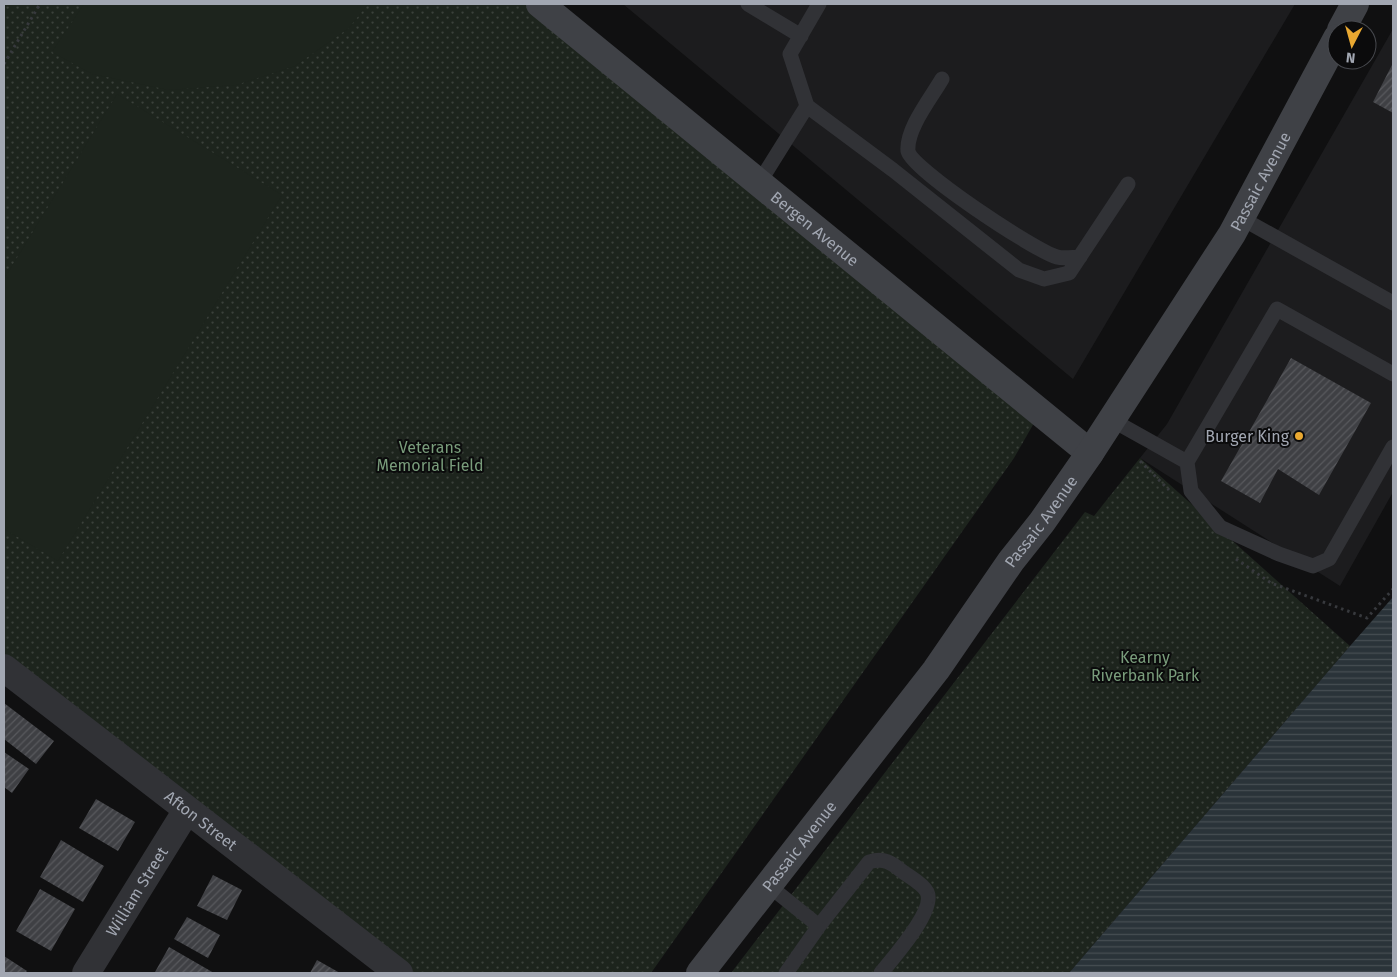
<svg xmlns="http://www.w3.org/2000/svg" width="1397" height="977" font-family="'Fira Sans',sans-serif">
	<defs>
		<pattern id="park-dots" width="8" height="8" patternUnits="userSpaceOnUse" patternTransform="scale(1.25)"><rect width="8" height="8" fill="#1d241d"/><path d="M2 2h.1M6 6h.1" fill="none" stroke="#3b413b" stroke-width="1.8" stroke-linecap="round"/></pattern>
		<pattern id="water-rules" width="6" height="5" patternUnits="userSpaceOnUse" patternTransform="scale(1.25)"><rect width="6" height="5" fill="#2a3339"/><path d="M0 2.5h6" fill="none" stroke="#464e53"/></pattern>
		<pattern id="building-hatch" width="6" height="6" patternUnits="userSpaceOnUse" patternTransform="scale(1.25)"><rect width="6" height="6" fill="#3f4044"/><path d="M-1 1l2-2M0 6l6-6M5 7l2-2" fill="none" stroke="#58595d"/></pattern>
	</defs>
	<rect width="100%" height="100%" fill="#101011"/>
	<path fill="#1c1c1e" d="M623 4H1295L1073 379Z
		M1393 29V492L1340 586 1140 458 1167 424Z"/>
	<path fill="url(#park-dots)" d="M4 4H551L1042 409 1014 458 651 973H402L4 666Z
		M1140 458 1350 646 1069 973H731L1085 512 1094 516Z"/>
	<path fill="#1d241d" d="M84 4H368L349 28 295 66 236 85 169 90 92 74 52 52Z
		M117 94 282 195 58 561 4 529V279Z"/>
	<path fill="url(#water-rules)" d="M1393 597V973H1069L1350 646Z"/>
	<path fill="url(#building-hatch)" d="M1393 63V113L1373 102Z
		M1291 358 1371 403 1319 495 1278 469 1260 503 1221 481Z
		M4 703 54 741 36 764 4 739Z
		M4 752 29 769 12 793 4 787Z
		M96 799 135 822 118 851 79 828Z
		M61 840 104 866 83 902 40 877Z
		M213 875 242 890 227 920 197 906Z
		M40 889 75 909 51 951 16 931Z
		M187 917 220 935 208 958 174 939Z
		M169 947 214 973 155 972Z
		M4 956 27 971 25 973H4Z
		M317 960 340 973H310Z"/>
	<g fill="none" stroke-linecap="round" stroke-linejoin="round">
		<path stroke="#37393d" stroke-width="3" stroke-dasharray="2.5 4" stroke-linecap="butt" d="M4 64 40 4
			M1140 461 1169 490
			M1236 559 1271 583 1367 618 1393 589"/>
		<path stroke="#313236" stroke-width="15" d="M748 4 801 36
			M819 4 790 54 807 106 893 170 1019 270 1044 279 1069 273 1128 184
			M942 79C931 98 906 129 908 151 911 169 1035 251 1057 257 1064 259 1073 257 1080 257
			M759 183 807 106
			M1241 218 1393 303
			M1393 374 1277 309 1187 462 1191 491 1220 527 1279 554 1313 566 1329 559 1393 447
			M1112 420 1187 462
			M768 885 819 926
			M786 973 819 926 869 862C884 857 892 863 903 872 910 877 923 884 927 892 936 910 893 958 881 973"/>
		<g stroke="#313236" stroke-width="28">
			<path id="s1" d="M4 668 399 973"/>
			<path id="s2" d="M86 973 187 810"/>
		</g>
		<g stroke="#3f4146" stroke-width="28">
			<path id="s3" d="M540 4 1090 453"/>
			<path d="M1341 30 1355 4"/>
			<path id="s4" d="M700 973 936 670 1011 561 1042 522 1090 453 1232 234 1337 38"/>
		</g>
	</g>
	<circle fill="#e9a831" stroke="#0b0b0c" stroke-width="2" cx="1299" cy="436" r="5"/>
	<g text-anchor="middle" stroke-width="4" stroke-linejoin="round" paint-order="stroke">
		<g font-size="16" fill="#a2a7b2" stroke="#0b0b0c">
			<text dy="6" stroke="none"><textPath href="#s4" startOffset="971">Passaic Avenue</textPath></text>
			<text dy="6" stroke="none"><textPath href="#s3" startOffset="355">Bergen Avenue</textPath></text>
			<text dy="6" stroke="none"><textPath href="#s4" startOffset="566">Passaic Avenue</textPath></text>
			<text dy="6" stroke="none"><textPath href="#s1" startOffset="249">Afton Street</textPath></text>
			<text dy="6" stroke="none"><textPath href="#s4" startOffset="161">Passaic Avenue</textPath></text>
			<text dy="6" stroke="none"><textPath href="#s2" startOffset="96">William Street</textPath></text>
		</g>
		<g font-size="16" fill="#a2a7b2" stroke="#0b0b0c" text-anchor="end">
			<text x="1289" y="442">Burger King</text>
		</g>
		<g font-size="16" fill="#799c7b" stroke="#0b0b0c">
			<text x="430" y="453">Veterans<tspan x="430" dy="18">Memorial Field</tspan></text>
			<text x="1145" y="663">Kearny<tspan x="1145" dy="18">Riverbank Park</tspan></text>
		</g>
	</g>
	<rect width="1397" height="977" fill="none" stroke="#a2a7b2" stroke-width="10"/>
	<g transform="translate(1352 45) rotate(186)"><circle r="24" fill="#0b0b0c" stroke="#47494e"/>
	<path d="M0-4L9 19L0 12L-9 19Z" fill="#e9a831"/>
	<text y="-8" font-size="14" font-weight="bold" text-anchor="middle" fill="#a2a7b2">N</text>
	</g>
</svg>
